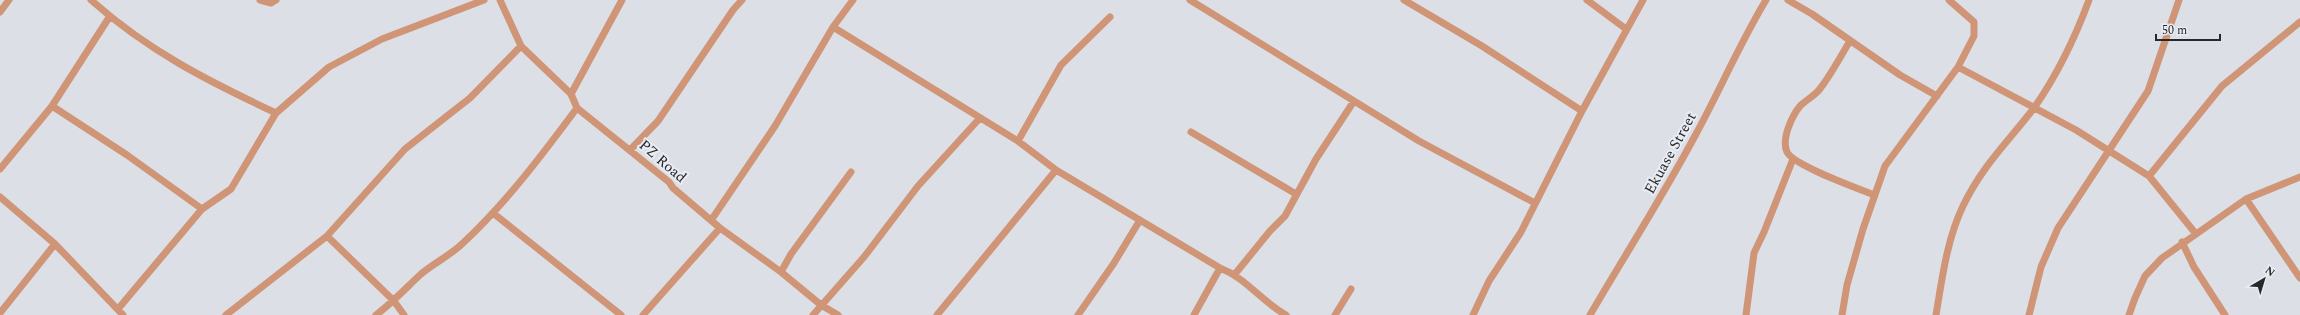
<svg xmlns="http://www.w3.org/2000/svg" width="2300" height="315" font-family="Spectral,serif">
	<rect width="100%" height="100%" fill="#dcdfe6"/>
	<g fill="none" stroke-linecap="round" stroke-linejoin="round">
		<path stroke="#cf9576" stroke-width="7" d="M91 0C148 51 208 81 276 113
			M260 0 271 3 276 0
			M500 0 521 46 571 94 577 108 669 182 673 188 720 228 781 272 821 305 838 315
			M1190 0 1419 141 1535 203
			M1404 0 1482 46 1582 111
			M1587 0 1626 29
			M1788 0 1812 14 1900 75 1937 96
			M0 12 9 0
			M833 27 1018 141 1056 170 1220 268C1246 278 1261 301 1286 315
			M1850 41C1840 57 1831 75 1819 90 1814 96 1806 100 1800 106 1792 116 1781 139 1787 152 1794 166 1858 188 1874 195
			M1958 67 2076 130 2149 176 2222 86 2300 22
			M571 94 622 0
			M52 106 127 155 202 209
			M1191 132 1296 194
			M1018 141 1061 65 1110 17
			M630 150 658 121 733 10 742 0
			M0 169 52 106 110 16
			M2149 176 2196 234
			M0 197 55 244 123 315
			M2246 199 2300 278
			M493 213 621 315
			M712 219 775 126 833 27 853 0
			M327 236 394 301 404 315
			M2182 242 2194 267 2225 315
			M781 272 791 254 851 172
			M1235 274 1270 231 1285 216 1316 159 1354 101
			M118 309 202 209 231 189 276 113 329 67 382 39 484 0
			M0 313 55 244
			M226 315 327 236 405 149 470 98 521 46
			M376 315C392 303 406 288 421 274 434 263 451 255 463 243 506 203 542 155 577 108
			M643 315 720 228
			M813 315 864 257 918 186 979 119
			M937 315 1056 170
			M1078 315 1114 263 1140 220
			M1194 315 1220 268
			M1335 315 1351 289
			M1473 315 1489 281 1521 232 1582 111 1643 0
			M1590 315C1625 255 1663 196 1696 134 1720 90 1740 43 1766 0
			M1746 315 1754 253 1764 232 1793 159
			M1842 315 1847 285 1863 229 1885 166 1958 67 1974 36V22L1949 0
			M1936 315C1942 279 1947 239 1963 206 1982 166 2008 142 2034 108 2057 75 2075 38 2089 0
			M2029 315 2041 267 2058 228 2148 91 2179 0
			M2129 315 2135 298 2145 276 2162 258 2246 199 2300 177"/>
	</g>
	<g text-anchor="middle" stroke-width="4" stroke-linejoin="round" paint-order="stroke">
		<g font-size="15" fill="#26282a" stroke="#e9edf3">
			<text transform="translate(1670 153) rotate(-61)" y="5">Ekuase Street</text>
			<text transform="translate(663 161) rotate(41)" y="5">PZ Road</text>
		</g>
	</g>
	<g transform="translate(2264 279) rotate(38)" stroke="#e9edf3" stroke-width="3" paint-order="stroke">
	<path d="M0-3L7 15L0 10L-7 15Z" fill="#26282a"/>
	<text y="-6" font-size="11" font-weight="bold" text-anchor="middle" fill="#26282a">N</text>
	</g>
	<path d="M2156 34v6h64v-6" fill="none" stroke="#26282a" stroke-width="2"/>
	<text x="2162" y="34" font-size="12" fill="#26282a" stroke="#e9edf3" stroke-width="3" paint-order="stroke">50 m</text>
</svg>
